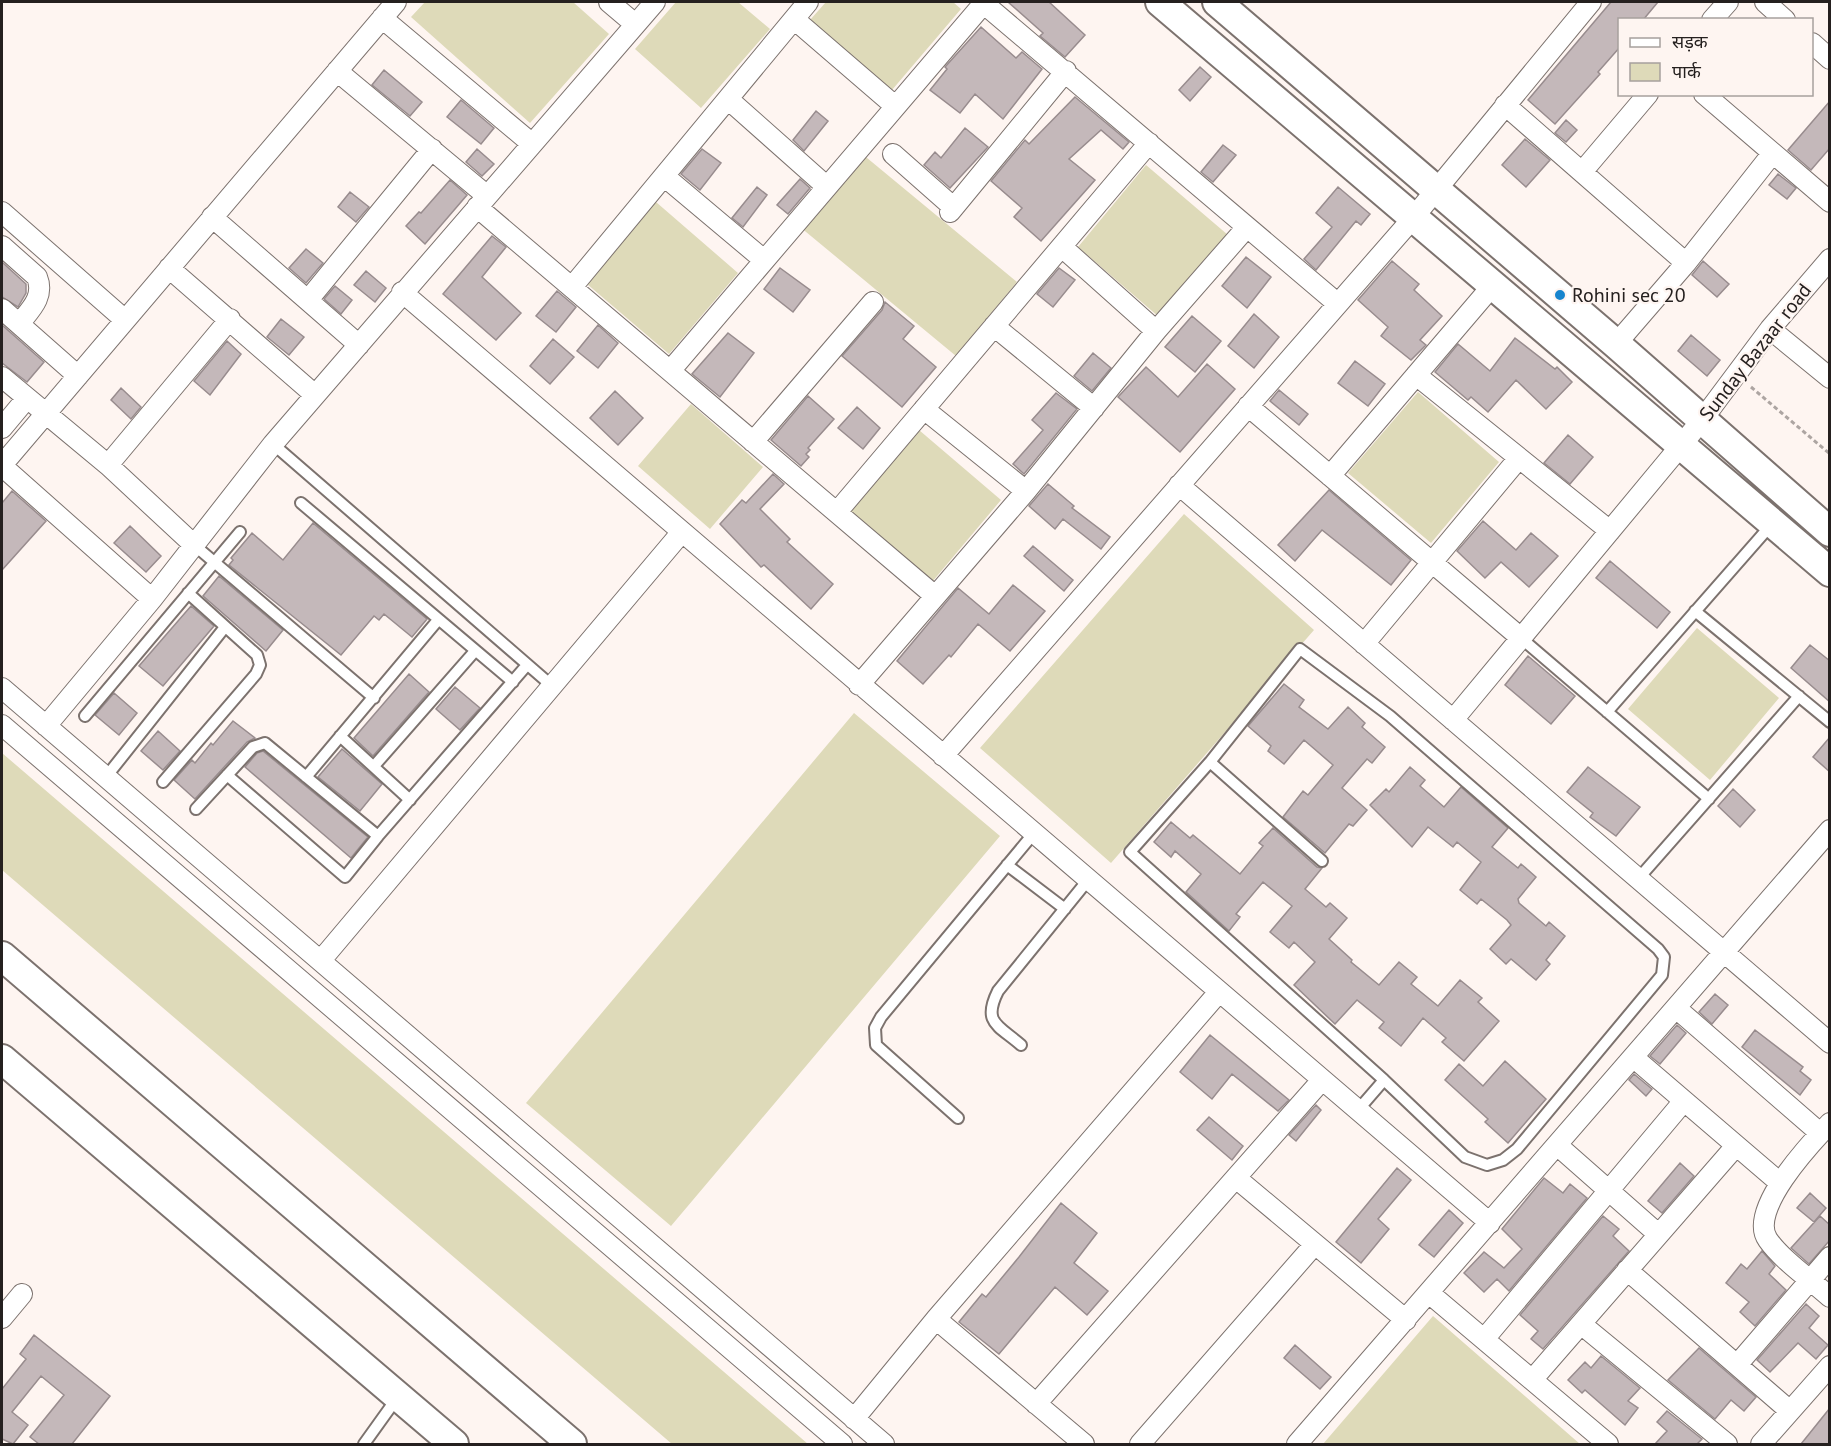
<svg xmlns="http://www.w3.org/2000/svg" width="1831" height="1446" font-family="'PT Sans','Noto Sans Devanagari',sans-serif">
	<rect width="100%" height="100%" fill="#fef5f1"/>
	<path fill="#dedab9" d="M425 2H573L609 34 530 123 411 17Z
		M676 2H738L770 29 701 108 635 49Z
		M826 2H953L961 9 892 90 810 20Z
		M855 148 1017 282 956 356 794 222Z
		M1146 165 1228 235 1159 317 1078 247Z
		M656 202 738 273 669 354 587 284Z
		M1418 392 1499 462 1431 543 1348 473Z
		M691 404 763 467 710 529 638 466Z
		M919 430 1001 500 932 582 850 512Z
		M1184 514 1314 630 1111 863 980 748Z
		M1697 628 1779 698 1710 780 1628 709Z
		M854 713 1000 836 671 1226 526 1103Z
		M2 753 808 1444H672L2 870Z
		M1433 1316 1580 1444H1323Z"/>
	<path fill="#c4b8ba" stroke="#988c8e" stroke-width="1.5" d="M1008 2H1049L1085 35 1065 57 1040 36 1043 33Z
		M1611 2H1658L1643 20H1620V47L1598 72 1600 74 1555 124 1528 100Z
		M981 27 1016 58 1022 52 1042 69 1003 119 975 94 960 113 930 90 947 69 945 67Z
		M1200 67 1211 77 1190 101 1179 90Z
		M384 70 422 102 410 116 372 85Z
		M1075 97 1129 142 1123 149 1101 130 1069 159 1095 180 1041 241 1014 217 1022 208 991 181 1025 140 1029 144Z
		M461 100 494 128 481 144 447 117Z
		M1830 101V148L1811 170 1788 150Z
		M816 111 828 121 804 151 793 140Z
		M1566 120 1577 130 1566 142 1555 133Z
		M965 128 988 147 950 188 924 165 935 152 941 158Z
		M1525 139 1550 160 1526 187 1502 165Z
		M1223 145 1236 155 1213 182 1201 172Z
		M477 149 494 164 482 176 466 162Z
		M702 149 721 163 700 190 681 174Z
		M1778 174 1796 188 1787 199 1769 185Z
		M800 179 810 188 788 214 777 205Z
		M450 180 467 195 425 244 406 226 419 212 421 213Z
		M757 187 767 195 743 227 732 218Z
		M1338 187 1370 214 1361 225 1356 221 1316 270 1304 259 1332 227 1316 213Z
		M350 192 369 207 356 222 338 207Z
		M492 236 506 247 482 277 521 313 496 340 443 294Z
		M306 249 323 263 306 283 289 268Z
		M1246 257 1271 277 1247 308 1222 286Z
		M1392 261 1419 284 1414 290 1442 316 1420 340 1426 345 1411 360 1381 336 1388 327 1358 300Z
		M1703 261 1729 284 1717 297 1692 275Z
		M2 262 26 284V293L18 307 2 297Z
		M780 268 810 290 793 312 764 289Z
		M1059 268 1075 280 1053 307 1037 294Z
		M366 271 386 288 375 302 354 285Z
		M335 286 352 300 341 314 324 299Z
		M557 291 576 307 556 332 536 316Z
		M885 302 914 326 903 339 936 367 902 407 842 356 882 310Z
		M1254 314 1279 337 1254 368 1228 346Z
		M1192 316 1221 341 1195 372 1165 347Z
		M281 319 304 337 289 355 267 337Z
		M2 325 44 362 27 382 2 363Z
		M598 325 618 343 598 368 577 351Z
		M728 333 754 353 720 397 692 374Z
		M1691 335 1720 360 1707 376 1678 351Z
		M1515 338 1555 369 1557 367 1572 382 1546 409 1516 380 1488 412 1471 397 1468 400 1435 372 1458 344 1490 371Z
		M553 339 574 357 550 384 530 366Z
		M227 341 241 354 210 395 194 381Z
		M1093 353 1111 368 1092 391 1074 376Z
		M1355 361 1385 384 1368 406 1338 383Z
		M1207 364 1235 389 1180 452 1118 397 1146 367 1178 397Z
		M121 388 141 407 131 419 111 400Z
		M1279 390 1308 414 1299 425 1270 401Z
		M615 391 643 418 618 445 590 418Z
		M1056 393 1077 409 1024 474 1013 464 1043 430 1032 420Z
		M808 396 834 419 808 448 810 450 806 454 809 457 801 466 771 440Z
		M857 407 880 428 863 449 838 428Z
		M1568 435 1593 457 1570 484 1544 463Z
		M773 474 784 484 760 509 790 539 787 542 833 584 811 609 764 565 761 567 720 524 742 500 746 503Z
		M1048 484 1074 506 1072 508 1110 537 1101 549 1063 519 1055 529 1029 506Z
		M1329 490 1411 560 1391 585 1322 530 1295 561 1278 545Z
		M12 491 46 521 2 570V503Z
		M1483 521 1516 550 1531 533 1558 556 1529 587 1501 562 1485 578 1457 551Z
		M313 523 427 619 412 637 384 614 379 620 374 616 341 655 229 565 233 560 231 558 252 533 283 560Z
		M130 526 161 556 146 572 114 543Z
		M1033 546 1073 580 1064 591 1024 556Z
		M1610 561 1670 612 1657 628 1596 578Z
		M219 576 283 630 266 651 203 596Z
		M1013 585 1045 611 1010 651 978 624 951 657 949 655 923 684 897 661 958 588 989 614Z
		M191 606 214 626 163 686 139 666Z
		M1810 645 1830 661V702L1791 668Z
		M1528 656 1575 696 1551 724 1505 685Z
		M409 674 429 692 373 756 354 738Z
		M1284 684 1304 700 1299 707 1328 729 1348 707 1365 723 1362 727 1385 747 1372 763 1367 759 1342 788 1367 810 1353 826 1349 824 1325 853 1283 817 1303 791 1308 795 1333 765 1304 740 1284 764 1268 751 1271 746 1248 726Z
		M455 687 480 708 460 730 436 709Z
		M114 693 137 713 119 735 95 715Z
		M233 721 255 738 247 742 195 799 174 780 192 760 195 763 211 743 213 745Z
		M158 731 180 751 163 770 141 751Z
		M1830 737V772L1813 757Z
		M342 749 382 784 360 811 318 777Z
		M263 751 368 837 351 858 245 767 257 753Z
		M1410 767 1425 780 1420 786 1444 807 1461 787 1508 828 1492 847 1518 868 1521 864 1536 877 1518 899 1519 903 1546 926 1549 922 1565 936 1546 960 1550 964 1536 980 1511 959 1506 964 1490 949 1511 925 1507 920 1481 899 1477 904 1460 890 1481 862 1457 842 1453 847 1428 827 1412 847 1370 805 1386 789 1389 792Z
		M1588 767 1640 807 1616 836 1590 817 1593 813 1567 792Z
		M1733 789 1755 810 1740 827 1718 806Z
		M1171 822 1190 838 1193 835 1240 874 1263 846 1259 843 1273 828 1317 867 1322 868 1305 889 1326 907 1330 903 1347 918 1329 939 1352 960 1351 962 1379 985 1399 962 1417 977 1411 984 1438 1006 1460 980 1482 998 1478 1002 1499 1021 1464 1061 1442 1042 1446 1038 1423 1018 1401 1046 1379 1028 1384 1022 1357 1000 1335 1024 1294 985 1315 962 1294 942 1289 948 1270 932 1292 906 1263 882 1236 914 1240 917 1229 931 1186 892 1201 874 1175 851 1171 857 1154 842Z
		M1715 994 1728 1005 1712 1024 1699 1012Z
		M1677 1025 1686 1033 1660 1064 1650 1056Z
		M1755 1030 1803 1067 1800 1071 1811 1080 1800 1095 1742 1047Z
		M1210 1035 1289 1100 1278 1111 1232 1074 1212 1099 1180 1072Z
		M1505 1061 1546 1099 1508 1143 1485 1122 1488 1119 1445 1080 1459 1064 1483 1086Z
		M1634 1074 1652 1089 1646 1096 1629 1080Z
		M1316 1105 1321 1110 1296 1141 1289 1135Z
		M1209 1117 1243 1146 1232 1160 1197 1130Z
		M1680 1163 1694 1176 1662 1213 1648 1201Z
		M1397 1168 1411 1180 1378 1219 1389 1229 1361 1263 1336 1242Z
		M1544 1178 1563 1193 1570 1184 1587 1198 1509 1291 1497 1279 1484 1292 1464 1273 1484 1252 1504 1268 1522 1249 1502 1229Z
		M1810 1193 1826 1208 1814 1222 1797 1208Z
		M1061 1203 1097 1233 1074 1263 1108 1291 1087 1315 1055 1287 999 1354 959 1322 982 1294 986 1297 1019 1257Z
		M1449 1210 1463 1223 1434 1257 1419 1245Z
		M1603 1216 1619 1229 1613 1236 1629 1251 1543 1349 1531 1339 1538 1331 1520 1315Z
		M1820 1216 1830 1225V1240L1809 1264 1791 1248Z
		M1762 1251 1775 1266 1769 1274 1786 1290 1755 1326 1740 1312 1749 1302 1726 1283 1741 1264 1747 1269Z
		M1806 1304 1819 1316 1809 1328 1828 1345 1816 1359 1798 1343 1770 1372 1757 1360Z
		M34 1335 110 1396 72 1444H39L30 1437 64 1395 41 1376 12 1412 28 1425 13 1444 2 1439V1389L26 1359 20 1354Z
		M1295 1345 1331 1377 1320 1389 1284 1358Z
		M1699 1348 1756 1397 1744 1411 1731 1400 1715 1419 1668 1380Z
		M1601 1356 1640 1388 1628 1401 1638 1408 1625 1425 1585 1390 1582 1393 1568 1380 1585 1362 1591 1368Z
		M1830 1408V1444H1801Z
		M1667 1411 1702 1439 1697 1444H1655L1667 1431 1657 1422Z"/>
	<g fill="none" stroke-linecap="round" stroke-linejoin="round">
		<g stroke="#7c726e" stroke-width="14">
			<path id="lane" d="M273 444 551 685
				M301 503 513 682
				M193 544 374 698
				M1695 611 1830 722
				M1521 638 1709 799
				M1300 649 1390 716 1658 949 1664 957 1662 975 1517 1149 1503 1160 1487 1165 1465 1157 1384 1080 1130 852 1210 762Z
				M1607 712 1771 525
				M85 716 240 532
				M340 736 410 800
				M1210 762 1322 861
				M374 766 475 651
				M227 775 345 877 378 836 527 665
				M106 777 225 627
				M306 777 438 620
				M163 782 256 674 260 665 257 655 188 593
				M196 809 253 747 265 743 378 836
				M1007 865 1065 909
				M1638 879 1799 696
				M1021 1045C998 1025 982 1023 998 991L1088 880
				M1358 1110 1384 1080
				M958 1118 876 1045 875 1028 881 1017 1034 833
				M364 1444 397 1398"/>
		</g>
		<g stroke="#7c726e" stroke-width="22">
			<path id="street" d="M609 2 635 24
				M982 2 1338 304
				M1765 2 1785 20
				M382 18 531 143
				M794 19 895 106
				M1712 20 1728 2
				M1812 43 1830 59
				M337 71 486 195
				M1704 94 1830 202
				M728 99 826 186
				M1505 105 1686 263
				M893 154 953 207
				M1582 172 1648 94
				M664 176 764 260
				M477 207 935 596
				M2 212 125 320
				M950 212 1066 71
				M212 217 359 345
				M2 246 37 277C45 297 30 310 19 324
				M1062 247 1156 331
				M169 268 315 395
				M572 287 808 2
				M402 292 1490 1223
				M308 300 432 149
				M2 309 78 376
				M994 326 1094 408
				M1770 329 1830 378
				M1616 344 1686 263 1772 154
				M670 371 984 3
				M1416 375 1610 531
				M2 377 108 465 193 544
				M1248 406 1521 638
				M924 409 1026 491
				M2 428 27 398
				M753 442 873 302
				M2 465 396 2
				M108 465 230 319
				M2 466 152 599
				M1330 476 1493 285
				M1179 485 1830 1043
				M837 512 1149 143
				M1364 644 1519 458
				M859 685 1026 491 1156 331 1247 227
				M2 688 884 1444
				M1453 720 1702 420 1770 329 1830 259
				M2 725 842 1444
				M46 726 152 599 273 444 655 2
				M943 756 1413 218 1591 2
				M322 959 681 533
				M1676 1008 1820 1133
				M1633 1057 1780 1183
				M1830 1123C1810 1144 1747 1211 1768 1240 1782 1260 1811 1280 1830 1297
				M1557 1145 1658 1234
				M1236 1178 1406 1320
				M1627 1270 1790 1411
				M1429 1293 1608 1444
				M2 1318 22 1294
				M936 1319 1084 1444
				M1581 1324 1727 1444
				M1485 1338 1683 1102
				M1737 1365 1830 1257
				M1532 1380 1735 1147
				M1036 1404 1322 1080
				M854 1419 936 1319 1219 992
				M1140 1444 1315 1244
				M1297 1444 1830 830
				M1761 1444 1830 1366"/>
		</g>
		<g stroke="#7c726e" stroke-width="32">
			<path id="secondary" d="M1160 2 1830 572
				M1217 2 1616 344 1830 532
				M2 956 572 1444
				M2 1059 454 1444"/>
		</g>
		<path stroke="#ada5a2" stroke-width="3" stroke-dasharray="4.5 3" stroke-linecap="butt" d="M1751 387 1830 454"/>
		<use href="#lane" stroke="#fff" stroke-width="10"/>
		<use href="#street" stroke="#fff" stroke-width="20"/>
		<use href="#secondary" stroke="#fff" stroke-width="28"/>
	</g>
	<circle fill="#1785ce" stroke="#fef5f1" stroke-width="2" cx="1560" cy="295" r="6"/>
	<g text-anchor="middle" stroke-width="4.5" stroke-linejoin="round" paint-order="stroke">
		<g font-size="20" fill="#25201f" stroke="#fef5f1" text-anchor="start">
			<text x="1572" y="302">Rohini sec 20</text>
		</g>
		<g font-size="20" fill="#25201f" stroke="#fef5f1">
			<text transform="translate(1755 352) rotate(-52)" y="7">Sunday Bazaar road</text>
		</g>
	</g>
	<rect width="1831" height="1446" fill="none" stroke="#25201f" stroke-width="6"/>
	<rect x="1618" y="18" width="195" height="78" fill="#fef5f1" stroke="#a7a09d" stroke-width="1.5"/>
	<rect x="1630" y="38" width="30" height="9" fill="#ffffff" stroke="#a7a09d" stroke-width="1.5"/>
	<text x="1672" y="48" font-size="18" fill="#25201f">सड़क</text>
	<rect x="1630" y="63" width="30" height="18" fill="#dedab9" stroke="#a7a09d" stroke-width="1.5"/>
	<text x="1672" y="78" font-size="18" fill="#25201f">पार्क</text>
</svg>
